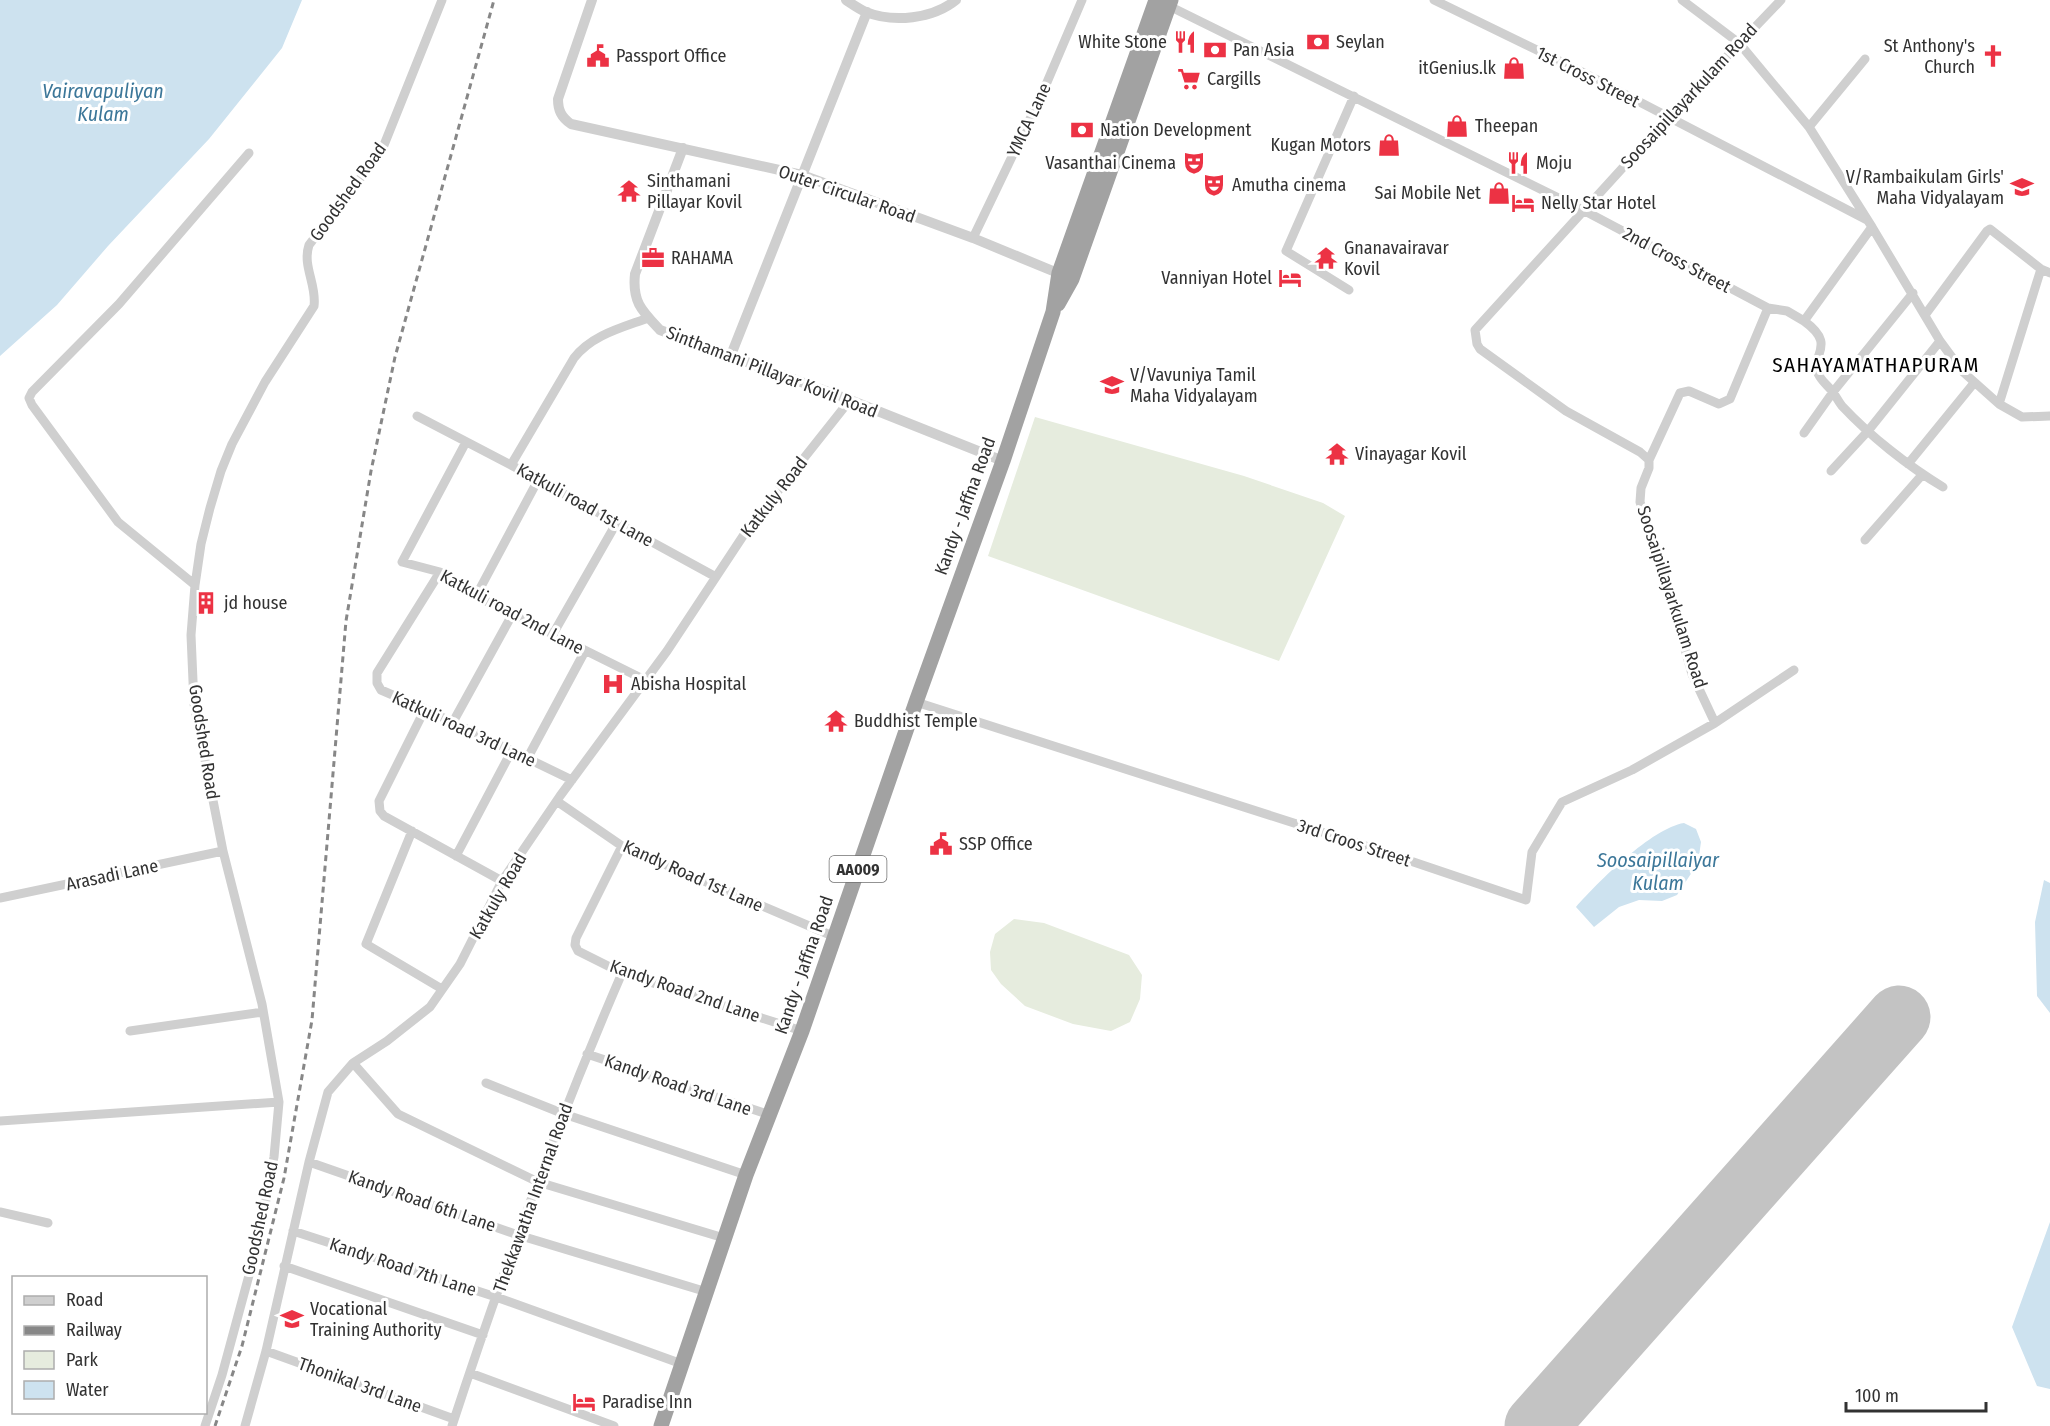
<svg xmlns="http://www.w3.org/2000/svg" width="2050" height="1426" font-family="'Fira Sans Condensed',sans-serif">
	<rect width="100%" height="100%" fill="#fff"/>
	<path fill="#e6ecde" d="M1035 417 1244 476 1323 503 1345 516 1279 661 988 556Z
		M1014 919 1044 923 1129 955 1142 975 1140 999 1130 1022 1111 1031 1073 1024 1025 1006 1001 984 991 970 990 952 995 934Z"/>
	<path fill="#cde2ef" d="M0 0H302L282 48 209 139 108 246 57 305 0 356Z
		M1684 823 1696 829 1701 842 1698 863 1677 895 1662 901 1639 900 1619 907 1594 927 1576 907C1598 882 1652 828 1684 823Z
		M2044 880 2050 883V1013L2037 996 2035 922Z
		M2050 1222V1389L2037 1386 2012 1327Z"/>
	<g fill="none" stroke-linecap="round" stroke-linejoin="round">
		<path stroke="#c3c3c3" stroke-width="63" d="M1536 1426 1899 1017"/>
		<path stroke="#cfcfcf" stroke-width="9" d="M1434 0 1580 71 1867 220
			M1682 0 1739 43 1809 127 1872 227 1940 341 1962 371 1999 404 2022 417 2050 416
			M1167 5 1583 210 1768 308 1730 399 1719 404 1689 391 1680 393 1649 460
			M1809 127 1865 59
			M1872 227 1804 321C1840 347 1806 356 1820 377 1823 382 1828 386 1832 391 1836 396 1838 401 1842 406 1870 436 1908 466 1943 487
			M973 238 1042 94 1082 0
			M1349 290 1286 251 1354 96
			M1768 308 1787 311 1804 321
			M1925 315 1987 231 1990 229 2041 269 2050 273
			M648 318C621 328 592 335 574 358L511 465 716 577
			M1999 404 2041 269
			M417 416 511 465
			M1804 433 1833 392 1913 293
			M466 442 402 562 440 572 476 596 645 680
			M1908 464 1974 383
			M1831 471 1868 431 1940 341
			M1865 540 1922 475
			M440 572 377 673V683L381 690 425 709 572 780
			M195 585 118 522 32 405 29 398 32 392 119 304 249 153
			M476 596 538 480
			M553 634 617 522
			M916 702 1375 849 1526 900 1532 852 1562 802 1632 770 1715 723 1794 670
			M425 709 379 801 380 811 384 816 502 881
			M453 722 512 615
			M1715 723 1692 674 1661 564 1640 502 1641 488 1649 468V460L1640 452 1566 411 1480 349 1477 344 1475 330 1668 118 1781 0
			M527 759 585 651
			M558 802 622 846 835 937
			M412 831 366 944 442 989
			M622 846 576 938 575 945 578 951 622 973 802 1031
			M456 856 511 752
			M0 898 223 851
			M130 1031 263 1012
			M587 1054 770 1115
			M353 1063 398 1114 538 1182 724 1238
			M486 1083 564 1114 746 1175
			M0 1121 279 1102
			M309 1162 518 1235 707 1292
			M0 1212 48 1223
			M293 1231 496 1297 682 1364
			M284 1266 483 1335
			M266 1351 454 1419
			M470 1373 614 1426
			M205 1426 222 1375 258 1242 274 1157 279 1102 262 1004 223 851 194 704 191 635 195 585 201 544 210 508 221 471 232 444 265 382 314 306C317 285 302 266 309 245L382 150 442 0
			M245 1426 266 1351 309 1162 328 1092 353 1063 387 1041 430 1007 460 964 502 881 560 796 667 651 747 530 850 400
			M452 1426C502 1273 558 1121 622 973"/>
		<path stroke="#cfcfcf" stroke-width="10" d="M592 0 558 99C558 110 561 117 571 124L802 175 973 238 1065 276
			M846 0C852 4 859 9 866 12 893 23 933 19 956 0
			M683 148 635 274C632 302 642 311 660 330L850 400 1003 461
			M731 355 867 12"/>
		<path stroke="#a2a2a2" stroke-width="15" d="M1058 304 1072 279 1171 0
			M661 1426 746 1175 802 1031 916 702 1003 461 1053 312 1059 273 1156 0"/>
		<path stroke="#878787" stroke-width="3" stroke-dasharray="6 4.5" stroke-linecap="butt" d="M215 1426 242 1346 284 1178 312 1020 346 621 371 471 395 357 494 0"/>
	</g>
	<defs>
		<g id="restaurant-bare" transform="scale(1.8)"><path d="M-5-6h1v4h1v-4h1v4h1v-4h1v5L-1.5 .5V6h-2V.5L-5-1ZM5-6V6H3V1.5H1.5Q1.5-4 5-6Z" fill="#ec3244" stroke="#fff" stroke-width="2.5" paint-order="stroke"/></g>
		<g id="bank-bare" transform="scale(1.8)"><path d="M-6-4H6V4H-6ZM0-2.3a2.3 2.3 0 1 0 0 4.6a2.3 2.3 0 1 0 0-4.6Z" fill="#ec3244" stroke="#fff" stroke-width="2.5" paint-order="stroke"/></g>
		<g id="civic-bare" transform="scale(1.8)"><path d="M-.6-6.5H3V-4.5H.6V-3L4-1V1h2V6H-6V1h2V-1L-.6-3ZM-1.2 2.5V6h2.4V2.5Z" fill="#ec3244" stroke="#fff" stroke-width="2.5" paint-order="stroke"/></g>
		<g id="church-bare" transform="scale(1.8)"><path d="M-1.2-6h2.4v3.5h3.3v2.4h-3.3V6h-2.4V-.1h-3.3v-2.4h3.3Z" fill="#ec3244" stroke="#fff" stroke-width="2.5" paint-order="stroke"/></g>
		<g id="shop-bare" transform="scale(1.8)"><path d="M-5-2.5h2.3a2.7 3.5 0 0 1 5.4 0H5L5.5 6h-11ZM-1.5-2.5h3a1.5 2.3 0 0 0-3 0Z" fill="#ec3244" stroke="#fff" stroke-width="2.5" paint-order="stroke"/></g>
		<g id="supermarket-bare" transform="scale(1.8)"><path d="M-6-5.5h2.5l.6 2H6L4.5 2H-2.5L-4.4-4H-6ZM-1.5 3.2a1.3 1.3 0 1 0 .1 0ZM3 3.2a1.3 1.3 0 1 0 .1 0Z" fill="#ec3244" stroke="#fff" stroke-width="2.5" paint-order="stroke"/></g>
		<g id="theatre-bare" transform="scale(1.8)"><path d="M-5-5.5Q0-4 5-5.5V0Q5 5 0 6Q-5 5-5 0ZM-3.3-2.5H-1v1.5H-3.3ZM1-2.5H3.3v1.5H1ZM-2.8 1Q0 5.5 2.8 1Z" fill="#ec3244" stroke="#fff" stroke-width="2.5" paint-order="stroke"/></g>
		<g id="school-bare" transform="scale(1.8)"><path d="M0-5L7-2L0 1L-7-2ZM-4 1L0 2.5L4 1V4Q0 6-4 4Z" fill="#ec3244" stroke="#fff" stroke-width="2.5" paint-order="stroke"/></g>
		<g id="temple-bare" transform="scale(1.8)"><path d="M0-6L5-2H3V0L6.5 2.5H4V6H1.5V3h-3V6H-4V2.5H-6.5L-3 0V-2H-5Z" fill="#ec3244" stroke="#fff" stroke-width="2.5" paint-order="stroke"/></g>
		<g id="hotel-bare" transform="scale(1.8)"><path d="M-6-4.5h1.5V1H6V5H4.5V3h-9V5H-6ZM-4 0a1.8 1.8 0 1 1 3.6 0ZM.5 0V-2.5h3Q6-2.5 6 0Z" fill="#ec3244" stroke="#fff" stroke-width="2.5" paint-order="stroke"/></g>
		<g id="office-bare" transform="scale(1.8)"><path d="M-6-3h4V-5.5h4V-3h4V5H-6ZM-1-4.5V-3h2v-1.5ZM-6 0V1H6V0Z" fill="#ec3244" stroke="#fff" stroke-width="2.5" paint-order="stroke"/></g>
		<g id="building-bare" transform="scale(1.8)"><path d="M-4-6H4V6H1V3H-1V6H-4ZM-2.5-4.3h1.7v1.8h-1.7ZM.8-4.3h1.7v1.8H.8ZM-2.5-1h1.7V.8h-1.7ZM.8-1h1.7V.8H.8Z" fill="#ec3244" stroke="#fff" stroke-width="2.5" paint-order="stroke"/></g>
		<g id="hospital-bare" transform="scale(1.8)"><path d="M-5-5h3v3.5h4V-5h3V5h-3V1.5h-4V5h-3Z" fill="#ec3244" stroke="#fff" stroke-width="2.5" paint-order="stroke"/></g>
		<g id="university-bare" transform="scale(1.8)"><path d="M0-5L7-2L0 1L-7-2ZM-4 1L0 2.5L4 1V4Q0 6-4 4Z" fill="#ec3244" stroke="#fff" stroke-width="2.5" paint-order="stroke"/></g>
	</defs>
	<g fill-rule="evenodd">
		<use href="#restaurant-bare" x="1185" y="42"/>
		<use href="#bank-bare" x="1318" y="42"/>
		<use href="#bank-bare" x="1215" y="50"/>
		<use href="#civic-bare" x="598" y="56"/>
		<use href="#church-bare" x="1993" y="56"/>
		<use href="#shop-bare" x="1514" y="68"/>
		<use href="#supermarket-bare" x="1189" y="79"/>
		<use href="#shop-bare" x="1457" y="126"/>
		<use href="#bank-bare" x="1082" y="130"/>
		<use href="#shop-bare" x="1389" y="145"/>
		<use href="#theatre-bare" x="1194" y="163"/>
		<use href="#restaurant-bare" x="1518" y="163"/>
		<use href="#theatre-bare" x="1214" y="185"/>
		<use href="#school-bare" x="2022" y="187"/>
		<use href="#temple-bare" x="629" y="191"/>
		<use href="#shop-bare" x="1499" y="193"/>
		<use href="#hotel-bare" x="1523" y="203"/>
		<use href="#office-bare" x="653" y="258"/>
		<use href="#temple-bare" x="1326" y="258"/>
		<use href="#hotel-bare" x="1290" y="278"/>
		<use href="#school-bare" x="1112" y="385"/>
		<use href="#temple-bare" x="1337" y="454"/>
		<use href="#building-bare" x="206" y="603"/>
		<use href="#hospital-bare" x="613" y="684"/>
		<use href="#temple-bare" x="836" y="721"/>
		<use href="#civic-bare" x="941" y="844"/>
		<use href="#university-bare" x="292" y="1319"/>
		<use href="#hotel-bare" x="584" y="1402"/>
	</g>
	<g text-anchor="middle" stroke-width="6" stroke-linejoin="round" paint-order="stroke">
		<rect fill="#fff" stroke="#707070" stroke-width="1.5" x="829.5" y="856" width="57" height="26" rx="4.5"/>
		<g font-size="16" font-weight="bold" fill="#323232">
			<text x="858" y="875">AA009</text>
		</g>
		<g font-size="18" fill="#323232" stroke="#fff" text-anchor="start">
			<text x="1167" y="48" text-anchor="end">White Stone</text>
			<text x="1336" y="48">Seylan</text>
			<text x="1975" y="52" text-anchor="end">St Anthony's<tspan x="1975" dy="21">Church</tspan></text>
			<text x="1233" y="56">Pan Asia</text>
			<text x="616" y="62">Passport Office</text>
			<text x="1496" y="74" text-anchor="end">itGenius.lk</text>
			<text x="1207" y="85">Cargills</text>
			<text x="1475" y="132">Theepan</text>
			<text x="1100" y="136">Nation Development</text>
			<text x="1371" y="151" text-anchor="end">Kugan Motors</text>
			<text x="1176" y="169" text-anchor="end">Vasanthai Cinema</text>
			<text x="1536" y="169">Moju</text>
			<text x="2004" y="183" text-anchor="end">V/Rambaikulam Girls'<tspan x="2004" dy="21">Maha Vidyalayam</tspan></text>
			<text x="647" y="187">Sinthamani<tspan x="647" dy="21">Pillayar Kovil</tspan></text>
			<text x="1232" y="191">Amutha cinema</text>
			<text x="1481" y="199" text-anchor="end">Sai Mobile Net</text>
			<text x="1541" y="209">Nelly Star Hotel</text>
			<text x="1344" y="254">Gnanavairavar<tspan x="1344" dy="21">Kovil</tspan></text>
			<text x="671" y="264">RAHAMA</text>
			<text x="1272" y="284" text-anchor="end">Vanniyan Hotel</text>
			<text x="1130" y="381">V/Vavuniya Tamil<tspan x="1130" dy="21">Maha Vidyalayam</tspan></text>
			<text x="1355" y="460">Vinayagar Kovil</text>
			<text x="224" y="609">jd house</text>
			<text x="631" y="690">Abisha Hospital</text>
			<text x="854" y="727">Buddhist Temple</text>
			<text x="959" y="850">SSP Office</text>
			<text x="310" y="1315">Vocational<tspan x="310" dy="21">Training Authority</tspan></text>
			<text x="602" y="1408">Paradise Inn</text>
		</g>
		<g font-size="18" fill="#323232" stroke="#fff">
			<text transform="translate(1588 77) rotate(27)" y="6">1st Cross Street</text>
			<text transform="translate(1689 96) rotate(-47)" y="6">Soosaipillayarkulam Road</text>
			<text transform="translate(1029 120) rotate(-65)" y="6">YMCA Lane</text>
			<text transform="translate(348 192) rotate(-54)" y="6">Goodshed Road</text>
			<text transform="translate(847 194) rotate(19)" y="6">Outer Circular Road</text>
			<text transform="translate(1677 260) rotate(28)" y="6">2nd Cross Street</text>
			<text transform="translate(772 372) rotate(21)" y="6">Sinthamani Pillayar Kovil Road</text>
			<text transform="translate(774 497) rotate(-52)" y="6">Katkuly Road</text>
			<text transform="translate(585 505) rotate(29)" y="6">Katkuli road 1st Lane</text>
			<text transform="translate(965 506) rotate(-70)" y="6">Kandy - Jaffna Road</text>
			<text transform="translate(1672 597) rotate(72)" y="6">Soosaipillayarkulam Road</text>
			<text transform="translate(512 612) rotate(28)" y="6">Katkuli road 2nd Lane</text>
			<text transform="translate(464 729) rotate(25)" y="6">Katkuli road 3rd Lane</text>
			<text transform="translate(204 742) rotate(81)" y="6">Goodshed Road</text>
			<text transform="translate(1354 843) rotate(18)" y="6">3rd Croos Street</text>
			<text transform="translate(112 875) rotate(-12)" y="6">Arasadi Lane</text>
			<text transform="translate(693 876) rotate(24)" y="6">Kandy Road 1st Lane</text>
			<text transform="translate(498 896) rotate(-60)" y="6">Katkuly Road</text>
			<text transform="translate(804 965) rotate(-71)" y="6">Kandy - Jaffna Road</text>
			<text transform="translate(685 991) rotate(19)" y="6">Kandy Road 2nd Lane</text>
			<text transform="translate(678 1085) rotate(19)" y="6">Kandy Road 3rd Lane</text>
			<text transform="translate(533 1198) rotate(-70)" y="6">Thekkawatha Internal Road</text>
			<text transform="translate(422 1201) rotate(19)" y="6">Kandy Road 6th Lane</text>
			<text transform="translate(260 1218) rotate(-78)" y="6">Goodshed Road</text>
			<text transform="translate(403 1267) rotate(18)" y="6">Kandy Road 7th Lane</text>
			<text transform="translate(360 1385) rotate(20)" y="6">Thonikal 3rd Lane</text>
		</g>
		<g font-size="20" font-style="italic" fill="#3c7799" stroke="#fff">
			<text x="103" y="98">Vairavapuliyan<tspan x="103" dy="23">Kulam</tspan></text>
			<text x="1658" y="867">Soosaipillaiyar<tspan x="1658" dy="23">Kulam</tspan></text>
		</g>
		<g font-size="21" letter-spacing="1.5" fill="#000" stroke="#fff">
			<text x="1876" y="372">SAHAYAMATHAPURAM</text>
		</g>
	</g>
	<rect x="12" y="1276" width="195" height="138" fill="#ffffff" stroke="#adadad" stroke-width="1.5"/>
	<rect x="24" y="1296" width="30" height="9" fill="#cfcfcf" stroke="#adadad" stroke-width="1.5"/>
	<text x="66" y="1306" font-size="18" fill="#323232">Road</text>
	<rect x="24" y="1326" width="30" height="9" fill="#878787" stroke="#adadad" stroke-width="1.5"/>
	<text x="66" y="1336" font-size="18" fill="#323232">Railway</text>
	<rect x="24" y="1351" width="30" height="18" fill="#e6ecde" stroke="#adadad" stroke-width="1.5"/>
	<text x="66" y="1366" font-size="18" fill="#323232">Park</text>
	<rect x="24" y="1381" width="30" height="18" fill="#cde2ef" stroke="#adadad" stroke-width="1.5"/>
	<text x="66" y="1396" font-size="18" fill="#323232">Water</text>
	<path d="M1846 1402v9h140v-9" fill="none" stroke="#323232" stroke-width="3"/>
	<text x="1855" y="1402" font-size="18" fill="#323232" stroke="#ffffff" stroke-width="4.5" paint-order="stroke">100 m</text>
</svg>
